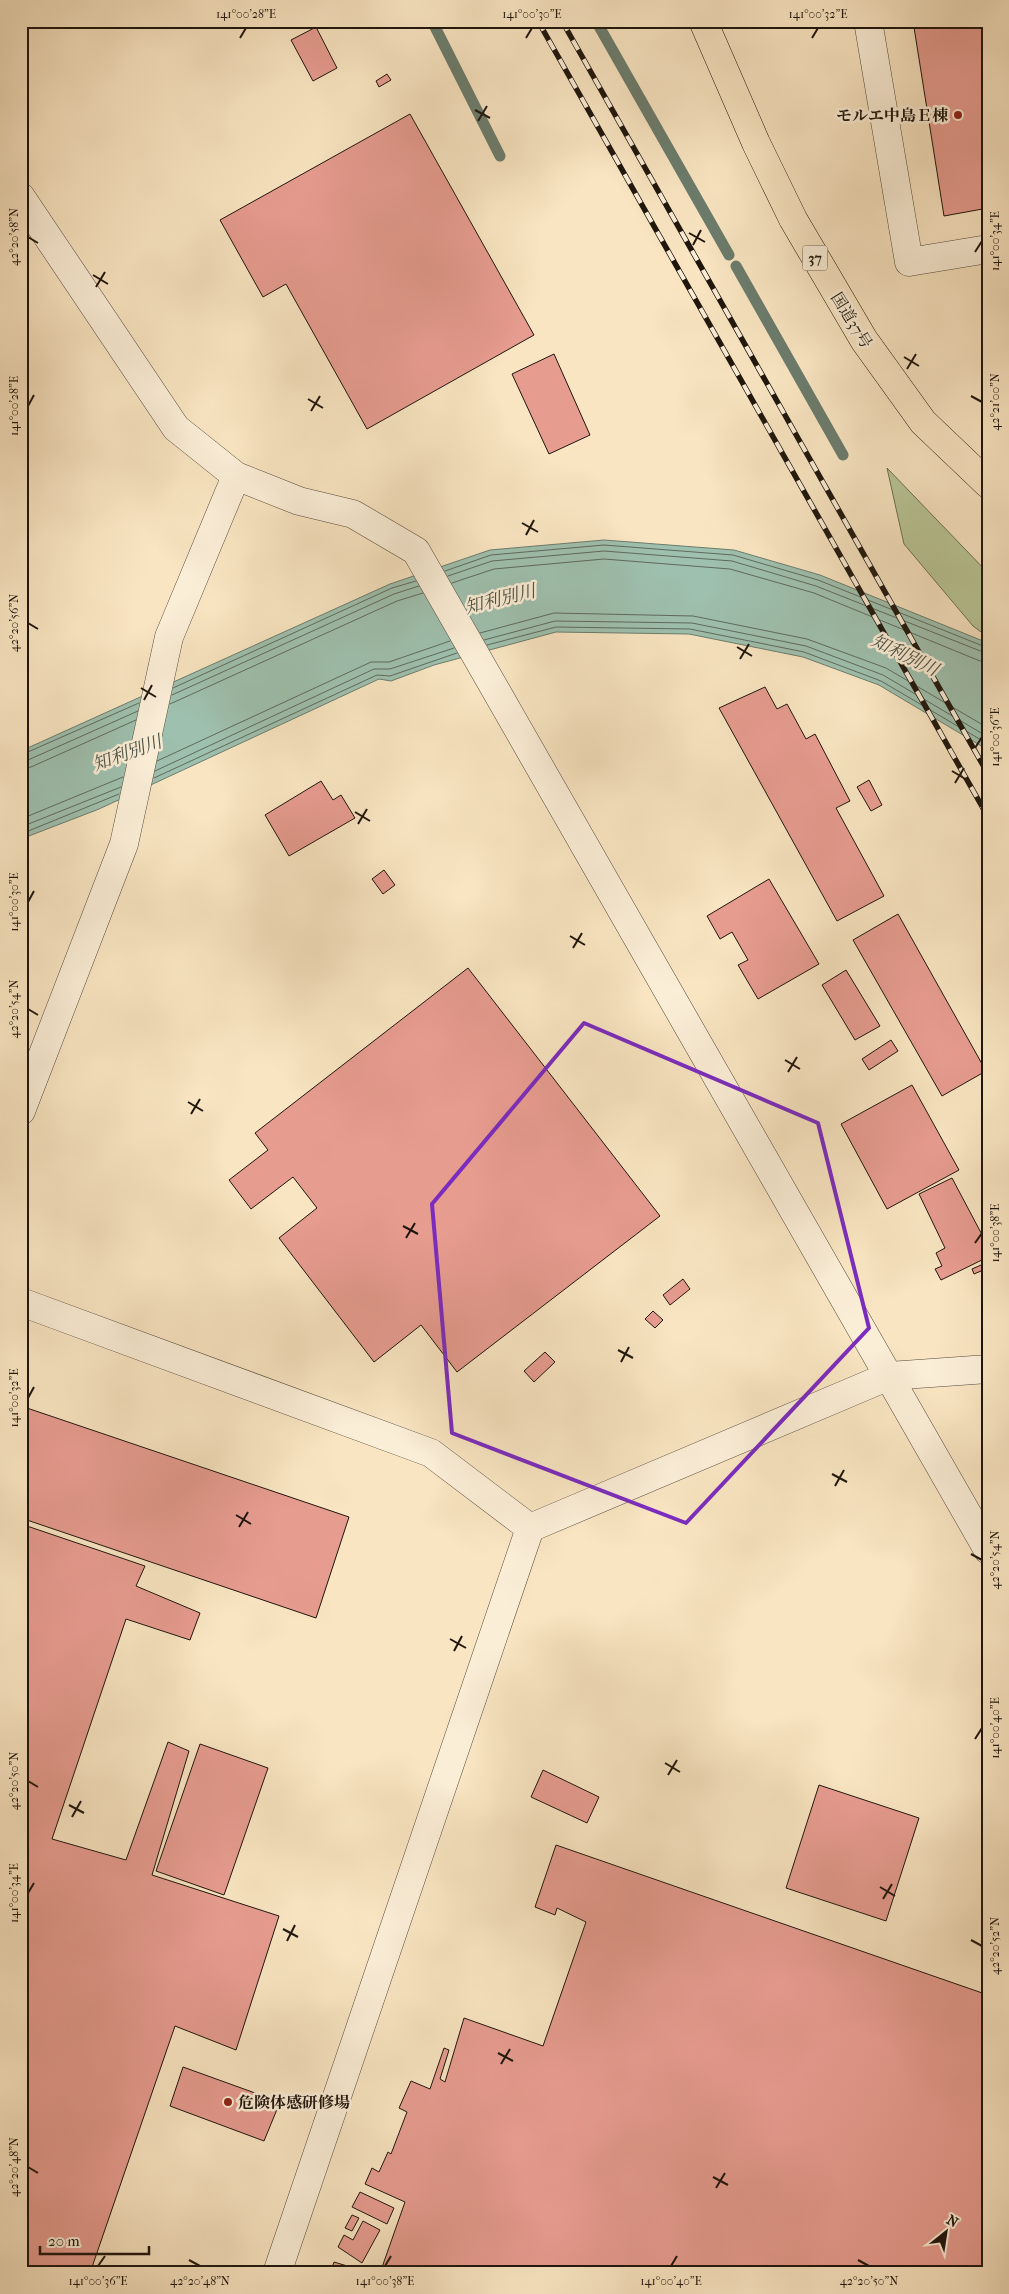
<svg xmlns="http://www.w3.org/2000/svg" width="1009" height="2294" font-family="'IM FELL French Canon','Noto Serif JP',serif">
	<rect width="100%" height="100%" fill="#f9e5c2"/>
	<filter id="stains"><feTurbulence type="fractalNoise" baseFrequency=".004" numOctaves="4"/><feColorMatrix values="0 0 0 0 .2 0 0 0 0 .09 0 0 0 0 .02 0 0 0 .5 -.17"/></filter>
	<radialGradient id="worn" r=".72"><stop offset=".6" stop-color="#630" stop-opacity="0"/><stop offset="1" stop-color="#630" stop-opacity=".3"/></radialGradient>
	<path fill="#b9c697" stroke="#6c6e52" d="M887 468 988 573V637L973 626 904 544Z"/>
	<path fill="#9ec0ae" stroke="#6b7c6d" d="M604 540 734 550 820 575 983 641 988 644V750L879 685 803 657 689 634 556 632 434 665 391 681 379 679 99 809 21 839V751L390 584 490 550Z"/>
	<g fill="none" stroke-linecap="round" stroke-linejoin="round">
		<path stroke="#5e6a5d" stroke-width="1" d="M445 571 491 555 604 545 733 555 818 580 988 648
			M448 576 492 561 604 551 732 561 816 586 988 654
			M452 583 494 569 604 559 730 569 814 593 980 661 988 662
			M480 633 554 613 693 616 807 639 886 668 988 728
			M484 640 555 621 692 623 806 646 883 675 988 737
			M487 645 556 627 690 629 804 652 881 681 988 744
			M173 688 392 588 416 581
			M172 695 394 594 419 586
			M170 704 397 601 423 593
			M21 755 139 703
			M21 761 28 760 138 711
			M157 761 371 662H389L450 641
			M21 769 31 767 136 720
			M155 771 374 669H390L454 648
			M154 778 377 675 390 676 457 653
			M21 819 123 777
			M21 827 121 787
			M21 834 119 794"/>
		<path stroke="#6b7c6d" stroke-width="11" d="M432 21 500 156
			M596 21 729 255
			M736 266 843 455"/>
	</g>
	<path fill="#e79c90" stroke="#1e150c" d="M913 21H988V208L944 216Z
		M316 27 337 68 313 81 291 40Z
		M387 74 391 80 379 87 376 81Z
		M410 114 534 335 367 429 286 284 263 297 220 220Z
		M554 354 590 435 549 454 512 374Z
		M765 687 777 709 787 704 806 739 815 734 850 801 836 808 884 896 837 921 719 708Z
		M869 780 882 805 871 811 857 787Z
		M321 781 333 800 341 795 355 818 289 856 265 815Z
		M384 870 395 885 383 894 372 879Z
		M769 879 819 964 758 999 738 965 748 960 732 932 720 939 707 916Z
		M898 914 986 1071 942 1096 853 940Z
		M468 968 660 1216 457 1372 421 1325 374 1362 279 1238 317 1208 293 1177 251 1209 229 1180 268 1150 255 1133Z
		M846 970 880 1026 855 1040 822 985Z
		M891 1040 898 1051 869 1070 862 1059Z
		M912 1085 959 1170 887 1209 841 1124Z
		M952 1178 988 1246V1257L941 1280 935 1269 942 1266 936 1253 945 1248 919 1194Z
		M988 1262V1268L974 1274 972 1269Z
		M683 1279 690 1289 670 1305 663 1295Z
		M653 1311 663 1320 655 1328 645 1319Z
		M545 1352 555 1362 534 1382 524 1371Z
		M21 1406 349 1517 316 1618 21 1518Z
		M21 1524 145 1566 136 1586 200 1613 190 1640 126 1619 52 1839 126 1860 168 1742 189 1751 152 1875 279 1916 236 2050 175 2026 90 2273H21Z
		M200 1744 268 1768 224 1895 156 1871Z
		M543 1770 599 1797 587 1823 531 1797Z
		M819 1785 919 1818 886 1921 786 1888Z
		M556 1845 988 1995V2273H380L405 2202 365 2184 372 2168 379 2172 388 2152 391 2154 407 2112 399 2108 411 2081 430 2089 444 2048 449 2050 440 2079 445 2082 464 2018 543 2046 586 1922 557 1908 555 1915 535 1907Z
		M183 2067 280 2102 264 2141 170 2106Z
		M360 2192 394 2208 387 2224 352 2207Z
		M352 2215 359 2218 352 2231 345 2228Z
		M363 2221 380 2230 362 2263 338 2247 344 2235 353 2240Z
		M334 2262 364 2271V2273H330Z"/>
	<g fill="none" stroke-linecap="round" stroke-linejoin="round">
		<g stroke="#55493a" stroke-width="29">
			<path id="minor" d="M868 21 909 262 988 249
				M21 197 176 428 236 476 299 501 353 514 416 551 988 1550
				M21 1111 124 844 169 637 236 476
				M21 1302 431 1453 530 1528
				M277 2273 530 1528 889 1376 988 1369"/>
		</g>
		<g stroke="#1e150c" stroke-width="29">
			<path id="highway" d="M703 21 756 143 793 219 864 340 923 422 988 484"/>
		</g>
		<use href="#minor" stroke="#fbeed7" stroke-width="28"/>
		<use href="#highway" stroke="#f9e5c2" stroke-width="28"/>
		<g stroke="#1e150c" stroke-width="5.5">
			<path id="rail" d="M538 21 988 817
				M562 21 988 774"/>
		</g>
		<use href="#rail" stroke="#fbeed7" stroke-width="4" stroke-dasharray="11" stroke-linecap="butt"/>
	</g>
	<path fill="none" stroke="#7b2cbf" stroke-width="4" stroke-linejoin="round" d="M584 1023 818 1123 869 1328 686 1523 452 1433 432 1204Z"/>
	<path fill="none" stroke="#1e150c" stroke-width="2" d="M240 38 246 28M526 38 532 28M812 38 818 28M475 110 490 118M478 121 487 106M689 233 705 242M28 237 38 243M693 245 701 230M975 252 982 241M93 275 108 284M96 287 105 272M904 357 919 366M907 369 916 354M971 396 982 402M308 399 323 408M28 406 34 395M311 411 320 396M522 523 538 532M526 535 534 520M28 623 38 629M737 647 752 656M740 659 749 644M141 688 156 697M144 700 152 685M975 748 982 737M952 771 967 780M955 783 964 768M355 812 370 821M358 824 367 809M28 902 34 891M570 936 585 945M573 948 582 933M28 1009 38 1015M785 1060 800 1069M788 1072 797 1057M188 1102 203 1111M191 1114 200 1099M403 1226 418 1234M406 1238 415 1223M975 1243 982 1233M618 1350 633 1358M621 1362 629 1347M28 1398 34 1387M832 1474 847 1482M835 1486 844 1470M236 1515 251 1524M239 1527 248 1512M971 1554 982 1560M450 1639 466 1648M454 1651 462 1636M975 1739 982 1728M665 1763 680 1772M668 1775 677 1760M28 1781 38 1787M69 1805 84 1813M72 1817 81 1801M880 1887 895 1896M28 1893 34 1883M883 1899 892 1884M283 1929 298 1937M971 1940 982 1946M287 1941 295 1925M498 2053 513 2061M501 2064 510 2049M28 2167 38 2173M713 2177 728 2185M716 2188 725 2173M189 2260 200 2266M858 2260 869 2266M98 2266 105 2256M385 2266 391 2256M671 2266 677 2256"/>
	<g fill="#8f2418" stroke="#fbeed7" stroke-width="2">
		<circle cx="958" cy="115" r="5"/>
		<circle cx="228" cy="2102" r="5"/>
	</g>
	<g text-anchor="middle" stroke-width="5" stroke-linejoin="round" paint-order="stroke">
		<rect fill="#fbeed7" stroke="#605649" stroke-width="1" x="802.5" y="245.5" width="25" height="25" rx="4"/>
		<g font-size="15" font-weight="bold" fill="#1e150c">
			<text x="815" y="263">37</text>
		</g>
		<g font-size="16" font-weight="bold" fill="#1e150c" stroke="#fbeed7" text-anchor="end">
			<text x="948" y="121">モルエ中島Ｅ棟</text>
			<text x="238" y="2108" text-anchor="start">危険体感研修場</text>
		</g>
		<g font-size="16" fill="#1e150c" stroke="#fbeed7">
			<text transform="translate(852 320) rotate(58)" y="6">国道37号</text>
		</g>
		<g font-size="18" font-style="italic" fill="#4b5145" stroke="#fbeed7">
			<text transform="translate(500 599) rotate(-14)" y="6">知利別川</text>
			<text transform="translate(905 655) rotate(26)" y="6">知利別川</text>
			<text transform="translate(127 753) rotate(-20)" y="6">知利別川</text>
		</g>
	</g>
	<rect width="1009" height="2294" fill="none" stroke="#f9e5c2" stroke-width="55"/>
	<g transform="translate(946 2232) rotate(30)" stroke="#fbeed7" stroke-width="4" paint-order="stroke">
	<path d="M0-4L9 19L0 12L-9 19Z" fill="#1e150c"/>
	<text y="-8" font-size="14" font-weight="bold" text-anchor="middle" fill="#1e150c">N</text>
	</g>
	<path d="M40 2246v8h109v-8" fill="none" stroke="#1e150c" stroke-width="2.5"/>
	<text x="48" y="2246" font-size="15" fill="#1e150c" stroke="#fbeed7" stroke-width="4" paint-order="stroke">20 m</text>
	<rect x="28" y="28" width="954" height="2238" fill="none" stroke="#1e150c" stroke-width="2"/>
	<g font-size="12" text-anchor="middle" fill="#1e150c">
		<text x="246" y="18">141°00'28"E</text>
		<text x="532" y="18">141°00'30"E</text>
		<text x="818" y="18">141°00'32"E</text>
		<text transform="translate(14 237) rotate(-90)" y="4">42°20'58"N</text>
		<text transform="translate(995 241) rotate(-90)" y="4">141°00'34"E</text>
		<text transform="translate(995 402) rotate(-90)" y="4">42°21'00"N</text>
		<text transform="translate(14 406) rotate(-90)" y="4">141°00'28"E</text>
		<text transform="translate(14 623) rotate(-90)" y="4">42°20'56"N</text>
		<text transform="translate(995 737) rotate(-90)" y="4">141°00'36"E</text>
		<text transform="translate(14 902) rotate(-90)" y="4">141°00'30"E</text>
		<text transform="translate(14 1009) rotate(-90)" y="4">42°20'54"N</text>
		<text transform="translate(995 1233) rotate(-90)" y="4">141°00'38"E</text>
		<text transform="translate(14 1398) rotate(-90)" y="4">141°00'32"E</text>
		<text transform="translate(995 1560) rotate(-90)" y="4">42°20'54"N</text>
		<text transform="translate(995 1728) rotate(-90)" y="4">141°00'40"E</text>
		<text transform="translate(14 1781) rotate(-90)" y="4">42°20'50"N</text>
		<text transform="translate(14 1893) rotate(-90)" y="4">141°00'34"E</text>
		<text transform="translate(995 1946) rotate(-90)" y="4">42°20'52"N</text>
		<text transform="translate(14 2167) rotate(-90)" y="4">42°20'48"N</text>
		<text x="98" y="2285">141°00'36"E</text>
		<text x="200" y="2285">42°20'48"N</text>
		<text x="385" y="2285">141°00'38"E</text>
		<text x="671" y="2285">141°00'40"E</text>
		<text x="869" y="2285">42°20'50"N</text>
	</g>
	<rect width="100%" height="100%" filter="url(#stains)"/>
	<rect width="100%" height="100%" fill="url(#worn)"/>
</svg>
